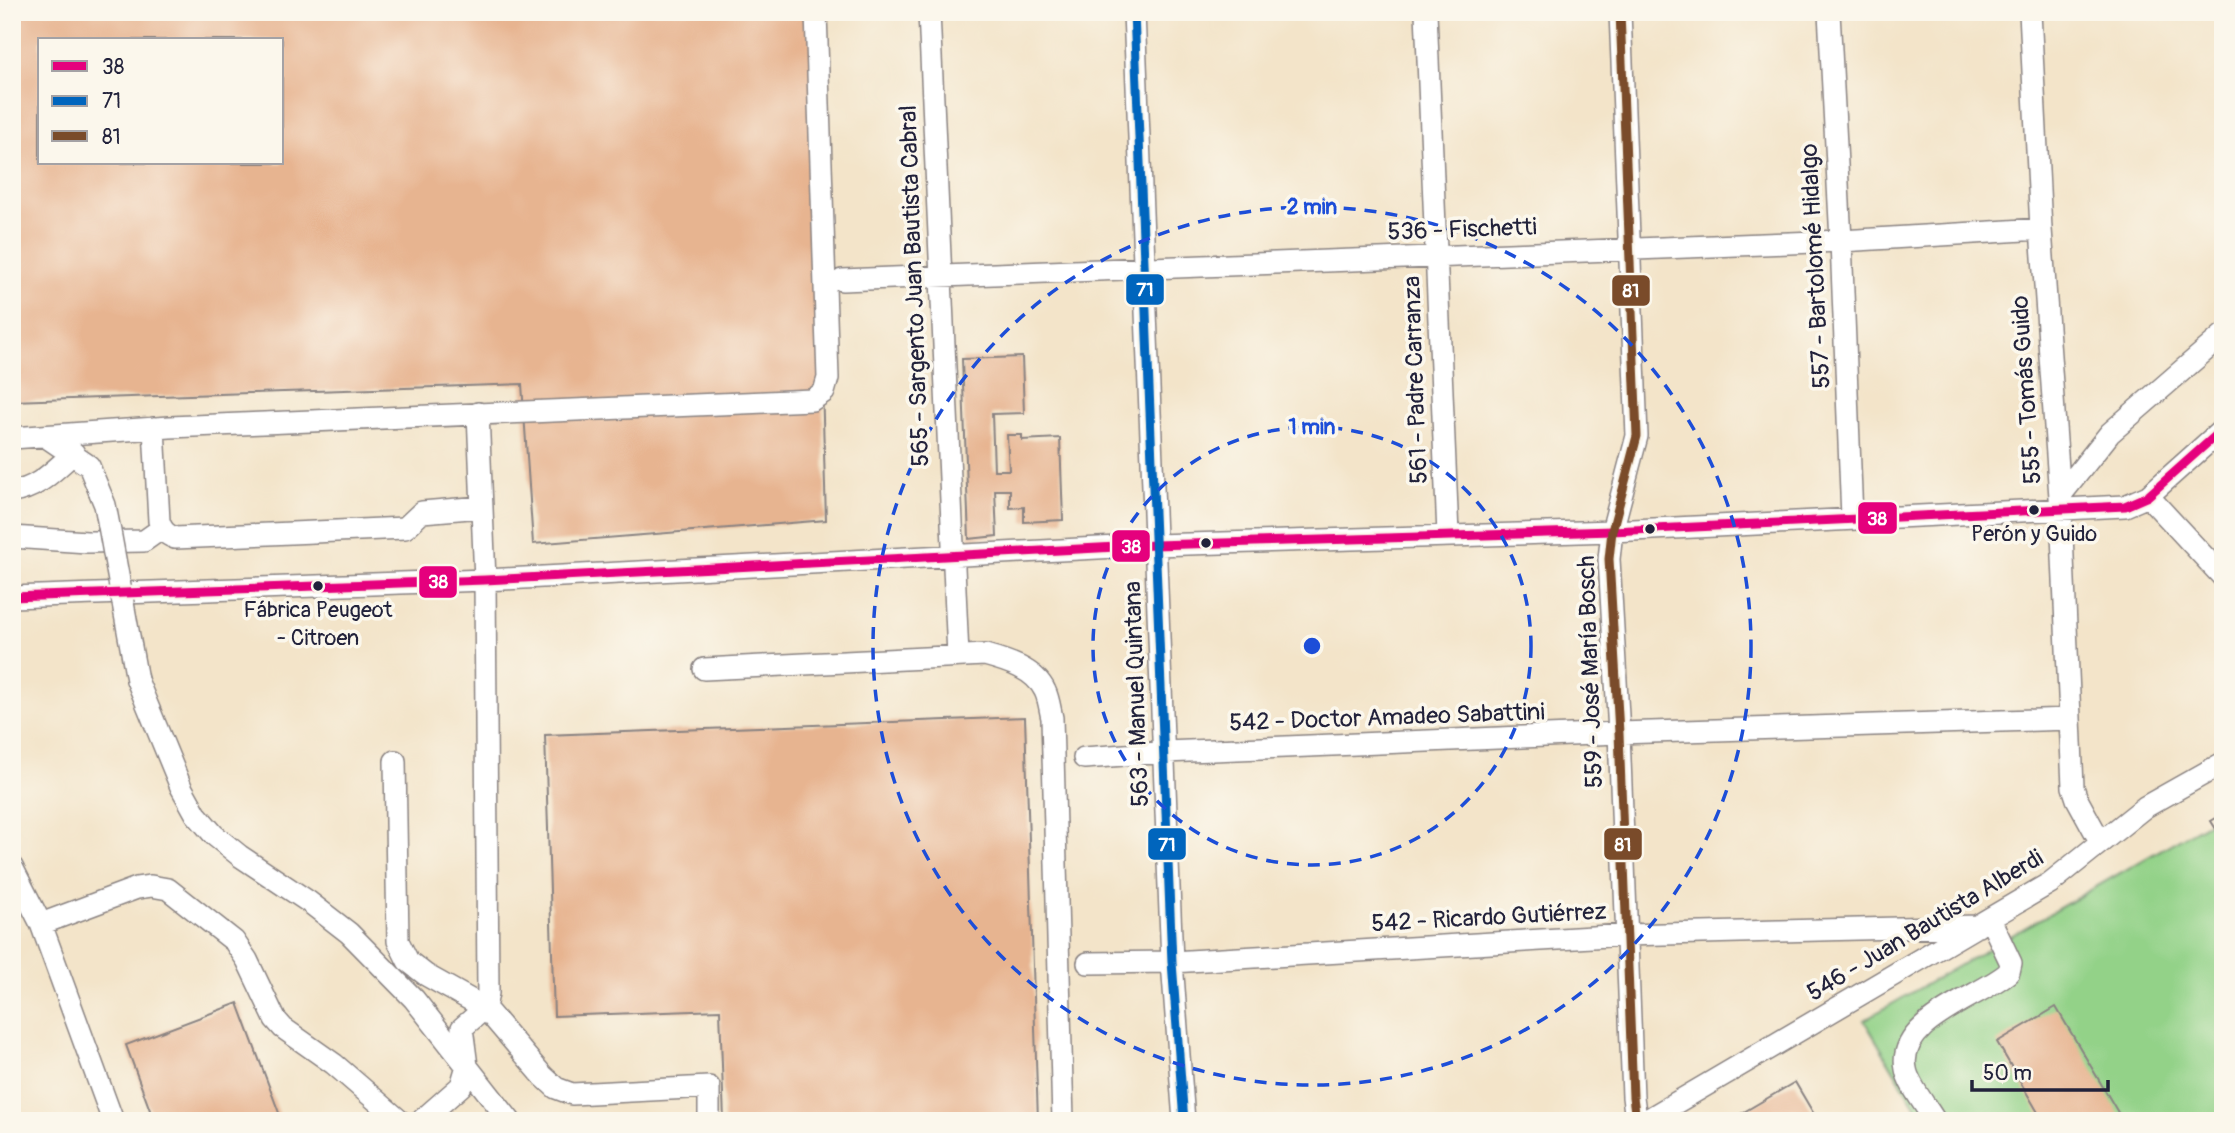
<svg xmlns="http://www.w3.org/2000/svg" width="2235" height="1133" font-family="Pangolin,sans-serif">
	<rect width="100%" height="100%" fill="#fbf7ec"/>
	<filter id="ink" filterUnits="userSpaceOnUse"><feTurbulence type="fractalNoise" baseFrequency=".0143" numOctaves="2"/><feDisplacementMap in="SourceGraphic" scale="14" xChannelSelector="R" yChannelSelector="G"/><feConvolveMatrix kernelMatrix="1 2 1 2 8 2 1 2 1" color-interpolation-filters="sRGB"/></filter>
	<filter id="wash" filterUnits="userSpaceOnUse"><feTurbulence type="fractalNoise" baseFrequency=".00686" numOctaves="4" result="noise"/><feDisplacementMap in="SourceGraphic" scale="28" xChannelSelector="R" yChannelSelector="G"/><feGaussianBlur stdDeviation="1.57" result="paint"/><feColorMatrix in="noise" values="0 0 0 0 0 0 0 0 0 0 0 0 0 0 0 0 0 1.4 0 .05"/><feComposite in="paint" operator="in"/></filter>
	<g filter="url(#wash)">
		<rect width="100%" height="100%" fill="#f3e4c9"/>
		<path fill="#93d288" stroke="#5a7a62" stroke-width="2" d="M2223 814V1121H1924L1864 1020Z"/>
		<g id="blocks">
			<path fill="#e7b490" fill-rule="evenodd" d="M12 12H811L826 520 533 544 522 384 12 401ZM40 40H282V163H40Z
				M1022 357 1024 413 992 414 994 470H1009L1007 435H1022V440L1060 438 1063 520 1024 522V507L1010 508V490H995L997 536 969 539 962 359Z
				M1025 717 1038 1121H724L720 1010 554 1016 545 735Z
				M2223 814V840L2211 821Z
				M238 1003 282 1121H154L126 1045Z
				M2056 1007 2123 1121H2043L1997 1042Z
				M1795 1082 1818 1121H1740L1737 1116Z"/>
		</g>
	</g>
	<g filter="url(#ink)">
		<use href="#blocks" fill-opacity="0" stroke="#8a8382" stroke-width="2"/>
		<g fill="none" stroke-linecap="round" stroke-linejoin="round">
			<g stroke="#8a8382" stroke-width="24">
				<path id="minor" d="M929 12 958 656
					M1134 12 1172 962 1184 1121
					M1426 12 1448 535
					M1620 12 1637 436 1612 531 1609 559 1619 733 1633 1097 1635 1112 1640 1121
					M1829 12 1841 241 1852 518
					M2030 12 2041 229 2061 511 2073 787 2077 799 2100 841
					M842 280 1841 241 2041 229
					M154 428 159 521C162 530 165 534 175 538L405 528 422 512 482 507
					M45 436 89 466 105 505 109 526
					M12 438 170 427 812 400 824 392 828 378 816 12
					M12 492C38 489 54 470 74 453
					M2060 496 2110 433 2223 335
					M2148 496 2223 577
					M12 537 87 542 144 541 161 529
					M12 597 485 580 1155 545 1612 531 2125 506 2148 496 2223 429
					M704 669 985 655C1007 661 1035 669 1045 691 1049 699 1050 710 1052 718L1063 1121
					M137 680 181 787 196 814 214 835 240 856 309 902 349 933 414 999 510 1121
					M1084 758 1165 752 1619 733 2070 719
					M395 761 398 941 408 961 426 975 485 1008 543 1076 556 1088 572 1094 709 1087V1121
					M12 867 41 924 113 1121
					M41 924 137 888 151 886 168 889 234 941 247 960 275 1019 283 1028 334 1064 400 1121
					M1088 963 1172 962 1626 935 1978 926
					M421 1121 461 1086 467 1066 462 1028 485 1008 488 993 485 580 478 413
					M1645 1121 2050 883 2145 807 2223 763
					M1935 1121C1927 1107 1908 1084 1906 1069 1896 1021 1979 998 2009 972L2011 963 1990 919"/>
			</g>
			<use href="#minor" stroke="#fff" stroke-width="21"/>
			<g stroke="#8a8382" stroke-width="24" stroke-linecap="butt">
				<path id="minor-bridge" d="M109 526 137 680"/>
			</g>
			<use href="#minor-bridge" stroke="#fff" stroke-width="21"/>
			<g stroke="#fbf7ec" stroke-width="14">
				<path id="bus-1" d="M12 597 485 580 1155 545 1612 531 2125 506 2148 496 2223 429"/>
			</g>
			<g stroke="#fbf7ec" stroke-width="14">
				<path id="bus-2" d="M1134 12 1172 962 1184 1121"/>
			</g>
			<g stroke="#fbf7ec" stroke-width="14">
				<path id="bus-3" d="M1620 12 1637 436 1612 531 1609 559 1619 733 1633 1097 1635 1112 1640 1121"/>
			</g>
			<use href="#bus-1" stroke="#e5007d" stroke-width="9"/>
			<use href="#bus-2" stroke="#0065bd" stroke-width="9"/>
			<use href="#bus-3" stroke="#7a4b2a" stroke-width="9"/>
		</g>
	</g>
	<g fill="none" stroke="#1d4ed8" stroke-width="3.5" stroke-dasharray="12 9">
		<circle cx="1312" cy="646" r="219"/>
		<circle cx="1312" cy="646" r="439"/>
	</g>
	<g fill="#22223b" stroke="#fbf7ec" stroke-width="2.5">
		<circle cx="2034" cy="510" r="6"/>
		<circle cx="1650" cy="529" r="6"/>
		<circle cx="1206" cy="543" r="6"/>
		<circle cx="318" cy="586" r="6"/>
	</g>
	<g text-anchor="middle" stroke-width="7" stroke-linejoin="round" paint-order="stroke">
		<g font-size="22" fill="#22223b" stroke="#fbf7ec">
			<text x="2034" y="541">Perón y Guido</text>
			<text x="318" y="617">Fábrica Peugeot<tspan x="318" dy="28">- Citroen</tspan></text>
		</g>
		<g font-size="24" fill="#22223b" stroke="#fbf7ec">
			<text transform="translate(1462 229) rotate(-2)" y="8">536 - Fischetti</text>
			<text transform="translate(1815 266) rotate(-93)" y="8">557 - Bartolomé Hidalgo</text>
			<text transform="translate(914 286) rotate(-92)" y="8">565 - Sargento Juan Bautista Cabral</text>
			<text transform="translate(1415 380) rotate(-92)" y="8">561 - Padre Carranza</text>
			<text transform="translate(2026 390) rotate(-94)" y="8">555 - Tomás Guido</text>
			<text transform="translate(1590 672) rotate(-92)" y="8">559 - José María Bosch</text>
			<text transform="translate(1136 694) rotate(-92)" y="8">563 - Manuel Quintana</text>
			<text transform="translate(1387 717) rotate(-2)" y="8">542 - Doctor Amadeo Sabattini</text>
			<text transform="translate(1489 917) rotate(-3)" y="8">542 - Ricardo Gutiérrez</text>
			<text transform="translate(1925 925) rotate(-31)" y="8">546 - Juan Bautista Alberdi</text>
		</g>
	</g>
	<circle cx="1312" cy="646" r="10" fill="#1d4ed8" stroke="#fbf7ec" stroke-width="3.5"/>
	<g font-size="21" text-anchor="middle" font-weight="bold" fill="#1d4ed8" stroke="#fbf7ec" stroke-width="7" stroke-linejoin="round" paint-order="stroke">
		<text x="1312" y="214">2 min</text>
		<text x="1312" y="434">1 min</text>
	</g>
	<g stroke="#fbf7ec" stroke-width="2.5">
		<rect x="1125" y="273" width="40" height="33" rx="7" fill="#0065bd"/>
		<rect x="1611" y="274" width="40" height="33" rx="7" fill="#7a4b2a"/>
		<rect x="1857" y="501" width="41" height="34" rx="7" fill="#e5007d"/>
		<rect x="1111" y="529" width="40" height="34" rx="7" fill="#e5007d"/>
		<rect x="418" y="565" width="40" height="34" rx="7" fill="#e5007d"/>
		<rect x="1603" y="827" width="40" height="34" rx="7" fill="#7a4b2a"/>
		<rect x="1147" y="827" width="40" height="34" rx="7" fill="#0065bd"/>
	</g>
	<g font-size="19" text-anchor="middle" font-weight="bold" fill="#fff">
		<text x="1145" y="296">71</text>
		<text x="1631" y="297">81</text>
		<text x="1877" y="525">38</text>
		<text x="1131" y="553">38</text>
		<text x="438" y="588">38</text>
		<text x="1623" y="851">81</text>
		<text x="1167" y="851">71</text>
	</g>
	<rect width="2235" height="1133" fill="none" stroke="#fbf7ec" stroke-width="42"/>
	<rect x="38" y="38" width="245" height="126" fill="#fbf7ec" stroke="#a4a2a5" stroke-width="2"/>
	<rect x="52" y="61" width="35" height="10" fill="#e5007d" stroke="#a4a2a5" stroke-width="2"/>
	<text x="102" y="74" font-size="21" fill="#22223b">38</text>
	<rect x="52" y="96" width="35" height="10" fill="#0065bd" stroke="#a4a2a5" stroke-width="2"/>
	<text x="102" y="108" font-size="21" fill="#22223b">71</text>
	<rect x="52" y="131" width="35" height="10" fill="#7a4b2a" stroke="#a4a2a5" stroke-width="2"/>
	<text x="102" y="144" font-size="21" fill="#22223b">81</text>
	<path d="M1972 1080v10h136v-10" fill="none" stroke="#22223b" stroke-width="3.5"/>
	<text x="1983" y="1080" font-size="21" fill="#22223b" stroke="#fbf7ec" stroke-width="5" paint-order="stroke">50 m</text>
</svg>
